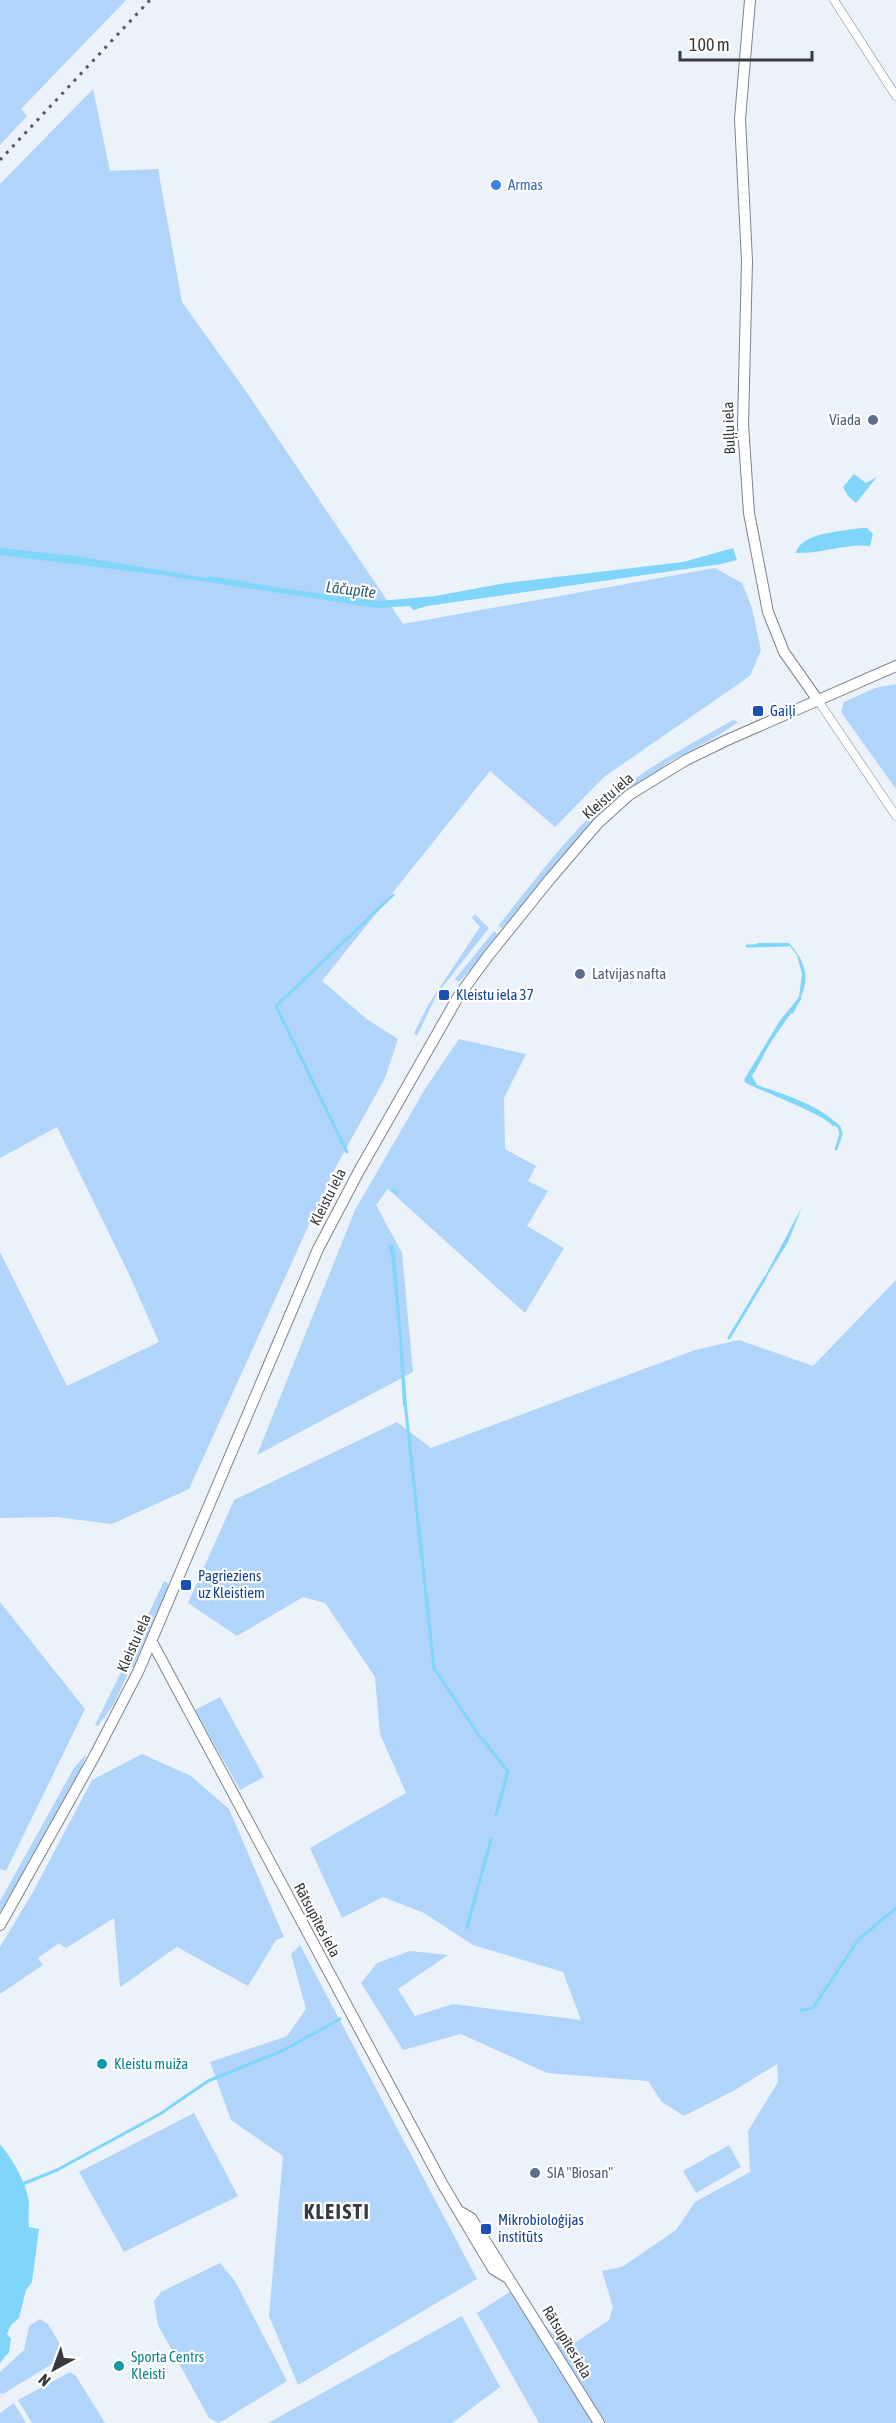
<svg xmlns="http://www.w3.org/2000/svg" width="896" height="2423" font-family="'Asap Condensed',sans-serif">
	<rect width="100%" height="100%" fill="#ebf2f9"/>
	<path fill="#b0d4fa" d="M0 0H126L21 109 27 116 0 145Z
		M93 89 110 171 158 169 182 302 245 390 403 624 715 568 742 583 752 608 761 650 750 676 604 777 555 827 490 771 322 981 368 1020 398 1039 385 1078 332 1174 189 1489 112 1524 56 1517 0 1518V1252L67 1386 159 1342 128 1272 57 1127 0 1158V184Z
		M896 684V789L841 712 844 702 875 688Z
		M733 720 738 722 716 737 669 762 612 804 589 826 502 928 498 926C533 883 567 835 609 799 646 767 691 744 733 720Z
		M475 914 489 928 437 994 417 1036 414 1033 428 1005 480 927 472 918Z
		M494 931 498 934 476 964 459 982 455 979Z
		M459 1039 526 1054 504 1098 505 1149 536 1166 528 1181 548 1191 527 1226 564 1248 525 1313 388 1189 376 1205 402 1253 413 1372 257 1455 355 1210 425 1089Z
		M896 1280V2423H539L477 2313 511 2291 567 2348 609 2320 613 2307 602 2271 622 2267 676 2230 695 2202 750 2172 748 2131 778 2082 777 2064 735 2090 684 2116 662 2102 648 2081 547 2073 461 2034 403 2050 361 1983 377 1963 410 1951 448 1955 398 1989 415 2016 453 2004 581 2020 563 1972 473 1945 424 1913 383 1897 342 1918 310 1848 406 1793 380 1734 375 1677 325 1603 303 1597 237 1636 188 1603 234 1500 397 1422 431 1448 695 1350 739 1340 813 1366Z
		M164 1581 168 1583V1588L135 1668 127 1665 126 1662Z
		M0 1602 85 1709 6 1871 0 1869Z
		M125 1669 129 1671 114 1704 98 1726 95 1725 122 1670Z
		M220 1697 264 1777 240 1790 195 1710Z
		M86 1754 81 1770 0 1914V1901L74 1768Z
		M142 1754 191 1776 229 1809 284 1937 276 1940 248 1986 177 1947C156 1960 141 1974 120 1987L114 1918 66 1948 59 1943 38 1958 43 1965 0 1994V1947L33 1892 92 1780Z
		M300 1945 477 2279 298 2385 269 2316 283 2156 231 2120 210 2062 287 2036 306 2009 291 1954Z
		M194 2113 238 2196 124 2252 79 2172Z
		M729 2145 741 2167 696 2193 683 2171Z
		M220 2263 235 2281 287 2381 219 2423 209 2418 158 2325 154 2301 161 2292Z
		M462 2316 500 2387 452 2423H268Z
		M40 2319 48 2324 63 2349 60 2359 3 2394 0 2393V2372L24 2350 29 2326Z
		M70 2372 76 2376 105 2423H32L18 2400Z
		M14 2403 26 2423H0V2413Z"/>
	<path fill="#80d5fa" d="M854 474 866 483 877 477 856 503 848 496 843 487Z
		M862 528H867L873 534 870 546C846 543 821 554 796 553 800 532 845 531 862 528Z
		M0 548 76 556 207 578 210 576 287 589 379 601 435 596 506 583 683 562 733 548 737 560 721 564 427 606 414 610 409 606 377 608 162 575 0 555Z
		M757 943H789C824 981 796 1004 773 1039 765 1051 760 1064 752 1076L757 1085C783 1094 820 1105 838 1125L832 1126C828 1116 761 1091 746 1083L744 1080 779 1022 799 997 802 974 797 955 789 945 756 946Z
		M802 1207 788 1242 764 1281 763 1280Z
		M388 1245H393L395 1252 407 1406H403L399 1336 391 1254Z
		M0 2144C13 2160 27 2183 29 2203 29 2211 28 2219 29 2227L39 2229 32 2282 26 2290 19 2318 11 2325 7 2334 11 2339 9 2352 0 2363Z"/>
	<g fill="none" stroke-linecap="round" stroke-linejoin="round">
		<path stroke="#80d5fa" stroke-width="3" d="M747 946 788 945
			M792 1012 800 998
			M834 1123 839 1127 841 1134 836 1149
			M347 1152 276 1006 393 895
			M393 1190 397 1193
			M729 1338 765 1278
			M405 1402 434 1668 478 1734 508 1771 496 1815
			M467 1928 491 1839
			M801 2010 813 2008 859 1939 896 1908
			M20 2185 57 2170 160 2114 208 2081 284 2050 340 2019"/>
		<g stroke="#7e848a" stroke-width="9">
			<path id="street" d="M834 0 896 96
				M817 699 896 816"/>
		</g>
		<g stroke="#7e848a" stroke-width="12">
			<path id="secondary" d="M750 0 740 119 747 261 743 425 749 513 768 612 784 652 817 699
				M152 1642 443 2185 493 2269 508 2278
				M0 1925 94 1757 138 1672 318 1249 359 1171 458 997 488 956 550 879 598 823 629 795 686 760 725 741 896 666
				M459 2211 471 2218 599 2423"/>
		</g>
		<use href="#street" stroke="#fff" stroke-width="8"/>
		<use href="#secondary" stroke="#fff" stroke-width="10"/>
		<path stroke="#55585c" stroke-width="3" stroke-dasharray="3 6" stroke-linecap="butt" d="M0 160 150 0"/>
	</g>
	<circle fill="#3f7fe0" stroke="#fff" stroke-width="2" cx="496" cy="185" r="6"/>
	<g fill="#5c6f8a" stroke="#fff" stroke-width="2">
		<circle cx="873" cy="420" r="6"/>
		<circle cx="580" cy="974" r="6"/>
		<circle cx="535" cy="2173" r="6"/>
	</g>
	<g fill="#1a4fb4" stroke="#fff" stroke-width="2">
		<rect x="752" y="705" width="12" height="12" rx="3"/>
		<rect x="438" y="989" width="12" height="12" rx="3"/>
		<rect x="180" y="1579" width="12" height="12" rx="3"/>
		<rect x="480" y="2223" width="12" height="12" rx="3"/>
	</g>
	<g fill="#0f9aa8" stroke="#fff" stroke-width="2">
		<circle cx="102" cy="2064" r="6"/>
		<circle cx="119" cy="2366" r="6"/>
	</g>
	<g text-anchor="middle" stroke-width="4.5" stroke-linejoin="round" paint-order="stroke">
		<g font-size="15" fill="#366cbe" stroke="#fff" text-anchor="start">
			<text x="508" y="190">Armas</text>
		</g>
		<g font-size="15" fill="#4e5e75" stroke="#fff" text-anchor="start">
			<text x="861" y="425" text-anchor="end">Viada</text>
			<text x="592" y="979">Latvijas nafta</text>
			<text x="547" y="2178">SIA "Biosan"</text>
		</g>
		<g font-size="15" fill="#37393c" stroke="#fff">
			<text transform="translate(729 428) rotate(-92)" y="5">Buļļu iela</text>
			<text transform="translate(608 796) rotate(-41)" y="5">Kleistu iela</text>
			<text transform="translate(328 1197) rotate(-63)" y="5">Kleistu iela</text>
			<text transform="translate(134 1643) rotate(-66)" y="5">Kleistu iela</text>
			<text transform="translate(317 1920) rotate(62)" y="5">Rātsupītes iela</text>
			<text transform="translate(567 2342) rotate(59)" y="5">Rātsupītes iela</text>
		</g>
		<g font-size="15" fill="#164399" stroke="#fff" text-anchor="start">
			<text x="770" y="716">Gaiļi</text>
			<text x="456" y="1000">Kleistu iela 37</text>
			<text x="198" y="1581">Pagrieziens<tspan x="198" dy="17">uz Kleistiem</tspan></text>
			<text x="498" y="2225">Mikrobioloģijas<tspan x="498" dy="17">institūts</tspan></text>
		</g>
		<g font-size="15" fill="#0d838f" stroke="#fff" text-anchor="start">
			<text x="114" y="2069">Kleistu muiža</text>
			<text x="131" y="2362">Sporta Centrs<tspan x="131" dy="17">Kleisti</tspan></text>
		</g>
		<g font-size="16" font-style="italic" fill="#2f5e72" stroke="#fff">
			<text transform="translate(351 589) rotate(7)" y="6">Lāčupīte</text>
		</g>
		<g font-size="21" font-weight="bold" letter-spacing="1.5" fill="#373c42" stroke="#fff">
			<text x="337" y="2219">KLEISTI</text>
		</g>
	</g>
	<g transform="translate(54 2369) rotate(221)" stroke="#ffffff" stroke-width="4.5" paint-order="stroke">
	<path d="M0-4.5L10 22L0 15L-10 22Z" fill="#37393c"/>
	<text y="-9" font-size="16" font-weight="bold" text-anchor="middle" fill="#37393c">N</text>
	</g>
	<path d="M680 51v9h132v-9" fill="none" stroke="#37393c" stroke-width="3"/>
	<text x="689" y="51" font-size="18" fill="#37393c" stroke="#ffffff" stroke-width="4.5" paint-order="stroke">100 m</text>
</svg>
